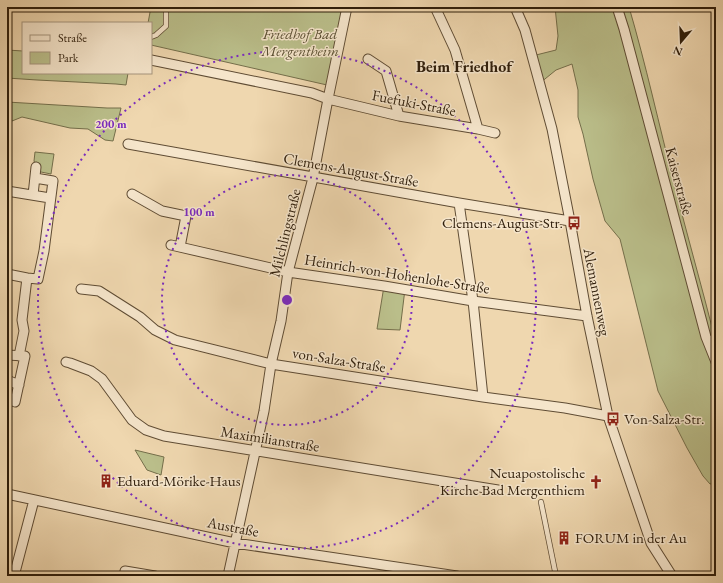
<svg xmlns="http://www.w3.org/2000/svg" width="723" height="583" font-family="'EB Garamond',serif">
	<rect width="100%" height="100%" fill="#efd7af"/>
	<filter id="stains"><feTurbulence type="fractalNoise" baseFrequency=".005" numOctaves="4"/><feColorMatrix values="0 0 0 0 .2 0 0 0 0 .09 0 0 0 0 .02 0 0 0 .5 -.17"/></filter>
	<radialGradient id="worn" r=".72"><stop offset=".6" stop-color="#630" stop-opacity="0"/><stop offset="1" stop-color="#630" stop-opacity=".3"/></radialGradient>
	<path fill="#babe8a" stroke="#746e4a" d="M151 7H344L327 85 151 45V23H148Z
		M555 7H629C646 65 659 125 674 183 687 235 702 287 715 339L716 340V483L710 484 703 476 687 448 658 391 620 239 605 221 593 179 583 134 578 117V90L572 64 556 70 540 83 532 56 556 50 558 36Z
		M7 50 23 51V73H128L126 85 116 84 37 80 7 78Z
		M7 102 107 108H121L113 141 105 140 88 129 70 128 22 117 7 123Z
		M35 152 54 154 51 174 36 171V167L34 161Z
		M384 286 405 289 400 330 377 329Z
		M135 450 164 457 161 475 147 470Z"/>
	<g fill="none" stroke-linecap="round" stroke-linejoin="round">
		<g stroke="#5f4c34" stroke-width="6">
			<path id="lane" d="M151 37 156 35 166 26V7
				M706 337 716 340
				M541 502 556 576"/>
		</g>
		<g stroke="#5f4c34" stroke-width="11">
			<path id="street" d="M347 7 328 99 399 116 478 129 495 133
				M435 7 455 50 478 129
				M515 7 525 30 552 129 570 221 587 316 608 416 651 543 672 576
				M617 7 624 29 706 337 716 362
				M368 59 386 71 399 116
				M151 60 312 93 328 99 313 178 288 272 281 321 271 364 264 411 228 576
				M128 144 459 203 570 221
				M7 191 50 198
				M132 194 162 211 186 216 180 247
				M33 195 36 167
				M459 203 473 301 483 397
				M171 245 288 272 384 286 473 301 587 316
				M7 274 27 278
				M81 289 99 291 140 317 155 330 175 340 271 364 483 397 565 408 608 416
				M7 355 25 356 15 402
				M19 356 24 331 22 320 27 278 38 279 44 251 53 181 35 178
				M66 362 70 363 91 371 102 379 132 420 146 430 164 436 498 490
				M7 380 19 385
				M7 494 235 543 457 576
				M125 571 155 576
				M14 576 34 500"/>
		</g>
		<use href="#lane" stroke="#f5e5cb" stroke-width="4.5"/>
		<use href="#street" stroke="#f5e5cb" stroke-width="9"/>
	</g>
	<g fill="none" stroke="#7b2cbf" stroke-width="2" stroke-dasharray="2 4">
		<circle cx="287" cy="300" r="125"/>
		<circle cx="287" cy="300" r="249"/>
	</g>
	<defs>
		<g id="bus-bare" transform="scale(1.08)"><path d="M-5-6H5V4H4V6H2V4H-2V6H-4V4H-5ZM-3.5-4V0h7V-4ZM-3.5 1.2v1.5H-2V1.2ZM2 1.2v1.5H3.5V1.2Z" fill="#8f2418" stroke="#f5e5cb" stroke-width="2.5" paint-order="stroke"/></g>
		<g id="building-bare" transform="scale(1.08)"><path d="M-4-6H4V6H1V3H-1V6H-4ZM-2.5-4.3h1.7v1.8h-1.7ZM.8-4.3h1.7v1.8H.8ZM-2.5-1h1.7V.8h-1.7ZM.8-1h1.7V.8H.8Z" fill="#8f2418" stroke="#f5e5cb" stroke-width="2.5" paint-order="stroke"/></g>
		<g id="church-bare" transform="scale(1.08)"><path d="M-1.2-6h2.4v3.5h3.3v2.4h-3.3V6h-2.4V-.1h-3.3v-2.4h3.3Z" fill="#8f2418" stroke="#f5e5cb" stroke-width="2.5" paint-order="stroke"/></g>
	</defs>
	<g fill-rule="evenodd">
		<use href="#bus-bare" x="574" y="223"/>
		<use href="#bus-bare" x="613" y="419"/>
		<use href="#building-bare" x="106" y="481"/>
		<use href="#church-bare" x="596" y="482"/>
		<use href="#building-bare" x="564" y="538"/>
	</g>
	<g text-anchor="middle" stroke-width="3" stroke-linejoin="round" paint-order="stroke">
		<g font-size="15" font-style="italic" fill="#594e31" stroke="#f5e5cb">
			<text x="300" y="39">Friedhof Bad<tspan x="300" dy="17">Mergentheim</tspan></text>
		</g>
		<g font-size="15" fill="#2f1e0b" stroke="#f5e5cb">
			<text transform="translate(414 103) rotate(11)" y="5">Fuefuki-Straße</text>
			<text transform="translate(351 170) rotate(10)" y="5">Clemens-August-Straße</text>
			<text transform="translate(679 181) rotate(75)" y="5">Kaiserstraße</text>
			<text transform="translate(285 233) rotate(-76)" y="5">Milchlingstraße</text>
			<text transform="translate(397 274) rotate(9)" y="5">Heinrich-von-Hohenlohe-Straße</text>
			<text transform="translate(597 292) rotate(79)" y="5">Alemannenweg</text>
			<text transform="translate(339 360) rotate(9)" y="5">von-Salza-Straße</text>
			<text transform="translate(270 439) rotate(9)" y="5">Maximilianstraße</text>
			<text transform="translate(233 527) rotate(11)" y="5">Austraße</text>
		</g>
		<g font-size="15" fill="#2f1e0b" stroke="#f5e5cb" text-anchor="start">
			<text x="563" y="228" text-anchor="end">Clemens-August-Str.</text>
			<text x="624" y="424">Von-Salza-Str.</text>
			<text x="585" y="478" text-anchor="end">Neuapostolische<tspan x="585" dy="17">Kirche Bad Mergenthiem</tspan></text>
			<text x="117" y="486">Eduard-Mörike-Haus</text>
			<text x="575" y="543">FORUM in der Au</text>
		</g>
		<g font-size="16" font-weight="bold" fill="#2f1e0b" stroke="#f5e5cb">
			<text x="464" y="72">Beim Friedhof</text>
		</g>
	</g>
	<circle cx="287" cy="300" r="6" fill="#7b2cbf" stroke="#f5e5cb" stroke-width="2"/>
	<g font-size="12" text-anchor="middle" font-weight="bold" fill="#7b2cbf" stroke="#f5e5cb" stroke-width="3" stroke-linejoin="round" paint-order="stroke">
		<text x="111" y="128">200 m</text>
		<text x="199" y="216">100 m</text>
	</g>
	<rect width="723" height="583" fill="none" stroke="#efd7af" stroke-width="24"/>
	<rect x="8" y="8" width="707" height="567" fill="none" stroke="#2f1e0b" stroke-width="2"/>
	<rect x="12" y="12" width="699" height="559" fill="none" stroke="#2f1e0b"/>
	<rect x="22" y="22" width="130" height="52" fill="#f5e5cb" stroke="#a6957e"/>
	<rect x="30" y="35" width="20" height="6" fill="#f5e5cb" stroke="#a6957e"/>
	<text x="58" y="42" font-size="12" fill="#2f1e0b">Straße</text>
	<rect x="30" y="52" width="20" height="12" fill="#babe8a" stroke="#a6957e"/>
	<text x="58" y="62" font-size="12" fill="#2f1e0b">Park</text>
	<g transform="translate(681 42) rotate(199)" stroke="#f5e5cb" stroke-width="3" paint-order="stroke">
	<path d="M0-3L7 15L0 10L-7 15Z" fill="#2f1e0b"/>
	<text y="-6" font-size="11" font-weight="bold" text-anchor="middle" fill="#2f1e0b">N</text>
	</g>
	<rect width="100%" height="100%" filter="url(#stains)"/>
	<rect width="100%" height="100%" fill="url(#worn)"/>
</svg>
